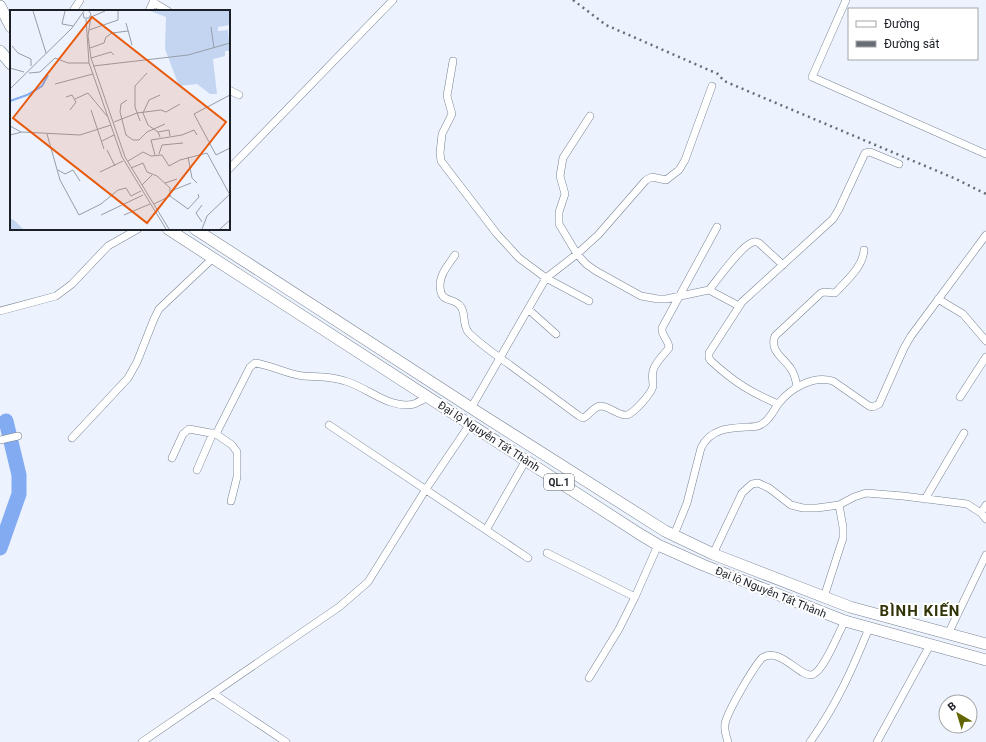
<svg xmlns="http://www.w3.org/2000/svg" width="986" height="742" font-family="Roboto,sans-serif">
	<rect width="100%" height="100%" fill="#ecf3fe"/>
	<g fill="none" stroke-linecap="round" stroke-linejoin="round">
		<path stroke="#82abf2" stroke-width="15" d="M0 548 19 494V475L6 421"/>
		<g stroke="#798393" stroke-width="8">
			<path id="minor" d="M846 0 812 77 986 154
				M153 2 168 11
				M73 11 80 0
				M149 11 154 0
				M453 61 447 96 452 114 442 134 440 153 441 161 497 234 519 258 546 278 589 301
				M229 90 239 95
				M590 116 563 158 560 176 565 194 559 212V224L577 254 586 264 596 271 641 296 658 299H666L709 290 739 306
				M229 169 393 0
				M455 255C449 264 440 274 440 285 440 305 454 296 461 307 466 314 462 326 469 333 481 345 496 355 510 365 533 382 556 399 579 416L583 418C589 416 593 407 600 406 610 406 618 416 627 415 634 413 652 393 653 386 653 379 651 374 654 368 657 361 664 354 669 348 669 340 661 336 662 328L717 227
				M709 290C718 279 741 246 753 242 756 241 756 242 759 243L783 265
				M938 299 963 314 986 341
				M528 309 556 334
				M0 311 56 296 72 284 108 246 138 229
				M797 387C796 380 795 375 791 369 784 358 769 351 775 336L821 293 824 292 835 293 838 290C849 278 863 266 864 250
				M960 397 986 357
				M778 404C750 392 734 382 711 361L709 358V353L742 302 833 219 839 209 865 153 870 152 899 164
				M471 408 546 278 577 254 598 235 646 180 652 177 666 180 679 170 685 160 712 86
				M329 425 528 558
				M216 434 250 367 255 363C271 365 286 374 303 376 317 377 331 376 345 381 367 387 390 410 414 404 419 402 424 399 428 397
				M72 438 128 378 137 362 154 319 159 309 213 258
				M0 440 18 436
				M172 458 183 434 189 429 216 434 232 445 237 452V477L231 501
				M197 470 213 433
				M925 499 964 433
				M981 513 986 505
				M486 530 526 460
				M674 535 687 503 701 448C710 429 728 428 747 427 753 427 758 427 762 424 770 420 774 409 779 403 791 388 813 375 833 381L869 406 873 407 879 404 904 348 911 336 986 235
				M547 553 635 597
				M713 554 742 493 752 484 758 483 769 488 791 505 803 508H817L839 505 854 497 866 493 903 496 967 504 981 513 986 519
				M824 597 843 538V527L839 505
				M948 634 986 555
				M589 678 619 629 635 597 658 545
				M214 694 286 742
				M142 742 339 607 368 582 426 489 470 424
				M728 742C726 736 724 730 725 724 727 712 753 668 762 658 779 646 799 676 811 675 823 674 839 631 845 621
				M810 742C837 704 852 670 869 628
				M877 742 930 645"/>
		</g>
		<g stroke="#798393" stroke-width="12">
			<path id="primary" d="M0 6 11 27
				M0 51 11 64
				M168 229 638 533 658 545 703 565 845 621 986 660
				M195 229 479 413 665 531 713 554 850 607 986 644"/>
		</g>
		<use href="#minor" stroke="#fff" stroke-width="7"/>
		<use href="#primary" stroke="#fff" stroke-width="11"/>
		<path stroke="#676d75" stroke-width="2.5" stroke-dasharray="2 4" stroke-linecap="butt" d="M573 0 606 25 718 74 724 81 956 179 986 194"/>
	</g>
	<g text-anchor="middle" stroke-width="4" stroke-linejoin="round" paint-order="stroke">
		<rect fill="#fff" stroke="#5f6267" stroke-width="1" x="544" y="474" width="30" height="16" rx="3"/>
		<g font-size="10" font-weight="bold" fill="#1b1f26">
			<text x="559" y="486">QL.1</text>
		</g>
		<g font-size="11" fill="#1b1f26" stroke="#fff">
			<text transform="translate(489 436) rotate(33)" y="4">Đại lộ Nguyễn Tất Thành</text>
			<text transform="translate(771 592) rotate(22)" y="4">Đại lộ Nguyễn Tất Thành</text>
		</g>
		<g font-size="15" font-weight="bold" letter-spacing="1" fill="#323308" stroke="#fff">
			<text x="920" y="616">BÌNH KIẾN</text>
		</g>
	</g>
	<g transform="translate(10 10)">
		<rect width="220" height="220" fill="#ecf3fe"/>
		<path d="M0 208 5 211 13 219H0Z" fill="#c4d5f2"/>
		<path d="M140 1H220V15L208 17V21L218 20 220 41H215V46L203 49 207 84H200L187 74 169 76 155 39 156 7Z" fill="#c4d5f2"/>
		<path fill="none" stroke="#82abf2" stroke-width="2" d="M0 91 17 85 32 76 38 65"/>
		<path fill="none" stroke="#989ea8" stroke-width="1" d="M23 1 36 43M55 1 52 14 63 16M73 3 74 8H79L81 4 79 1M81 6 78 26 81 48 115 147 159 219M81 7 95 1M76 9 79 53 112 147 156 219M116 13 122 35M201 17 204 38M79 20 108 10V1M2 36 8 43 21 49V56M80 38 94 33 96 27 102 23 118 21M81 48 101 42 104 45M83 56 178 45 220 33M0 58 14 62M19 63 30 62 45 48 58 53H79M45 74 83 64M0 79 62 18 74 1M220 85 184 104 206 145 220 138M56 87 62 85 66 92 60 100M65 89 78 83 97 106M117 90 111 94 110 102 116 125 123 130H129L137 122 155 114M81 100 94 139M130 111 125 97V76L137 63M104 112 127 103 151 100 156 102 170 94M0 116 11 122M148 122 159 120 160 126M37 124 50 170 69 205 91 194 108 180 116 178 121 186 131 181M0 125 12 122 70 125 101 115M150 127 148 122 138 115 133 103 139 90 150 85M92 131 104 125M97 140 105 156M149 144 152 135 173 133M145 145 141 130 172 125 184 120 187 125M178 147 182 168 187 173M118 151 133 142 141 146 152 145 159 156 170 150 197 143 220 185M121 158 133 153 137 162 147 166 160 178V186L144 194M48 160 55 164 63 160 70 171M90 162 113 151M155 173 167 169M132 175 142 165M161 181 181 173M160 186 178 199 189 187 188 184M192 195 186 203 192 212M91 205 133 185M114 205 140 194M192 219 197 206 220 184M210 219 220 210"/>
		<path fill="#e8590c" fill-opacity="0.15" stroke="#e8590c" stroke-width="2" d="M82 7 216 112 137 213 3 108Z"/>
		<rect width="220" height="220" fill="none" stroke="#1b1f26" stroke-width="2"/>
	</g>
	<rect x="848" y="8" width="130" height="52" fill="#ffffff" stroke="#a4a5a8"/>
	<rect x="856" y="21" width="20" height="6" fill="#ffffff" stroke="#a4a5a8"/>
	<text x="884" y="28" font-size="12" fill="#1b1f26">Đường</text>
	<rect x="856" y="41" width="20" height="6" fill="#676d75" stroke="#a4a5a8"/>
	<text x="884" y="48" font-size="12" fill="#1b1f26">Đường sắt</text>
	<g transform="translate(958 714) rotate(322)"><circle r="19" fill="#ffffff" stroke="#a4a5a8"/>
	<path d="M0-3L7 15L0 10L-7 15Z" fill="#636500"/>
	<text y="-6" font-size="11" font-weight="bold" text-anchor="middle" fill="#1b1f26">B</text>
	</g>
</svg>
